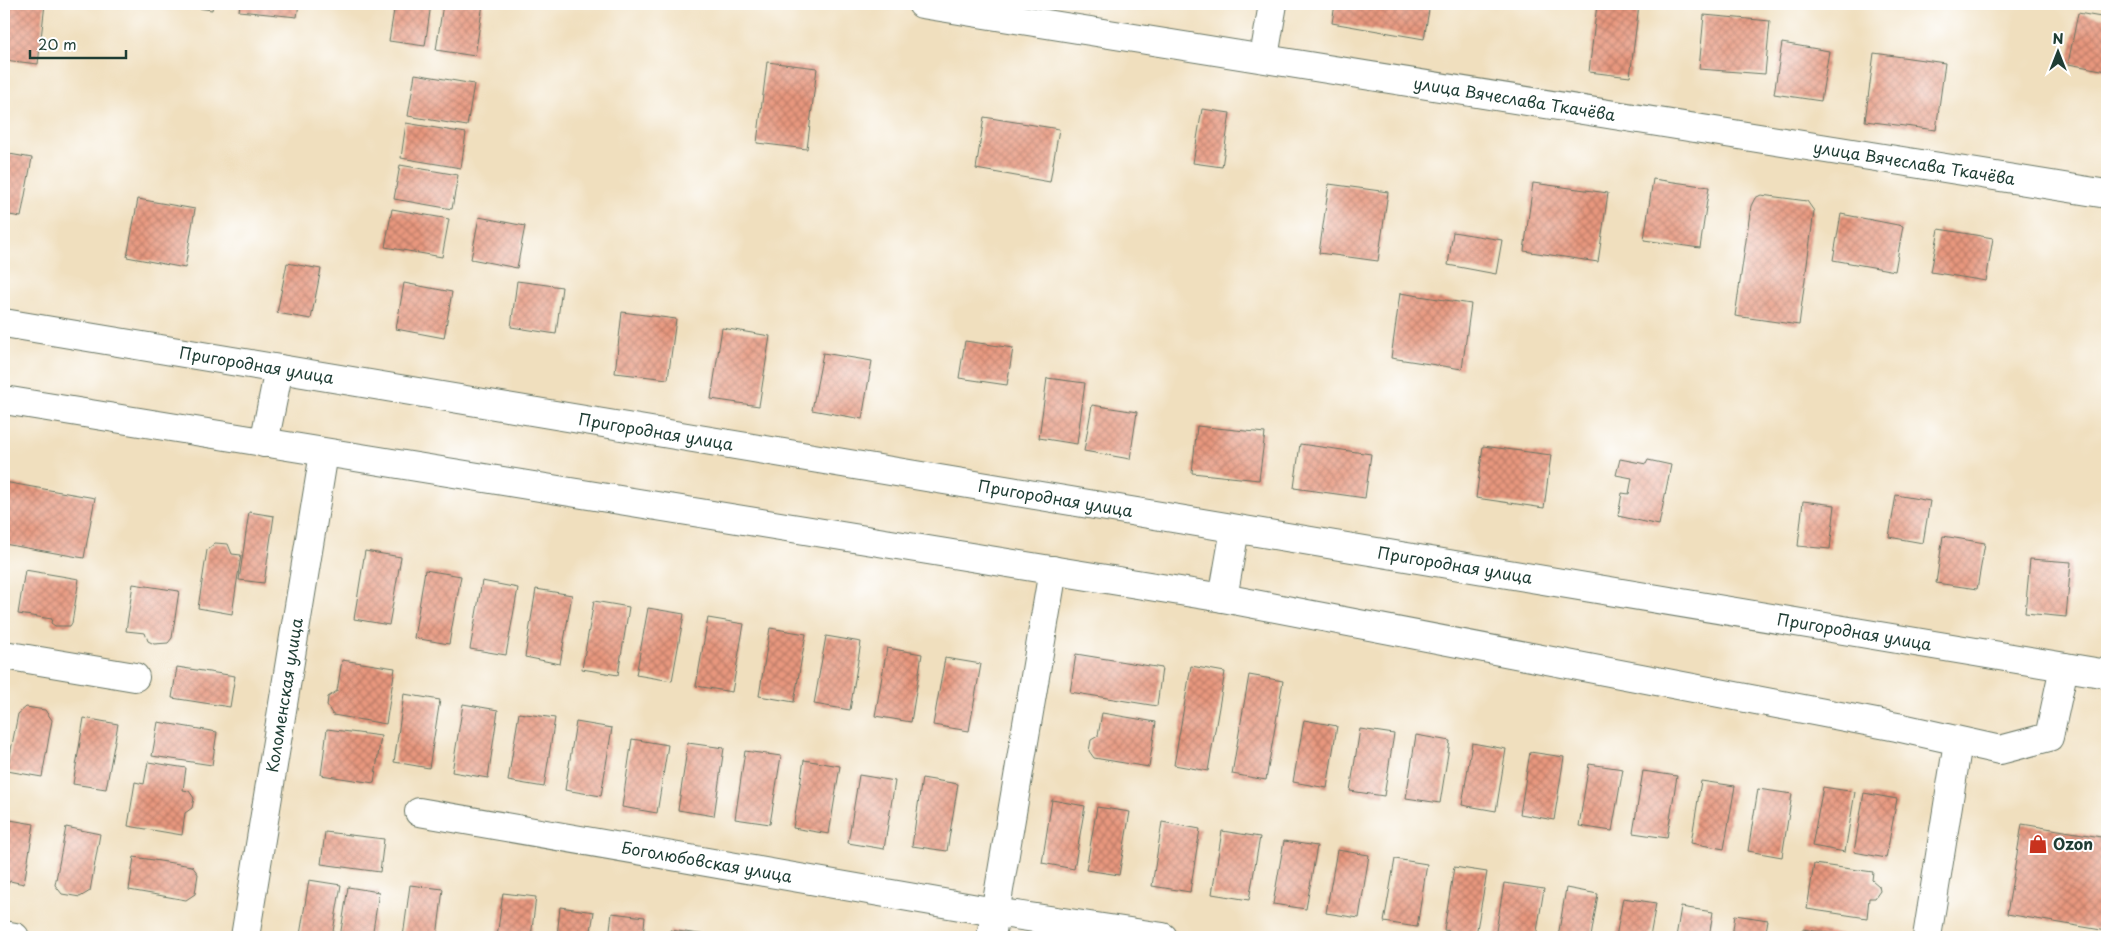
<svg xmlns="http://www.w3.org/2000/svg" width="2111" height="941" font-family="'Playpen Sans',sans-serif">
	<defs>
		<pattern id="building-cross-hatch" width="8" height="8" patternUnits="userSpaceOnUse" patternTransform="scale(1.25)"><rect width="8" height="8" fill="#e8977e"/><path d="M0 0l8 8M0 8l8-8" fill="none" stroke="#bb7c68"/></pattern>
	</defs>
	<rect width="100%" height="100%" fill="#fff"/>
	<filter id="ink" filterUnits="userSpaceOnUse"><feTurbulence type="fractalNoise" baseFrequency=".02" numOctaves="2"/><feDisplacementMap in="SourceGraphic" scale="10" xChannelSelector="R" yChannelSelector="G"/><feConvolveMatrix kernelMatrix="1 2 1 2 8 2 1 2 1" color-interpolation-filters="sRGB"/></filter>
	<filter id="wash" filterUnits="userSpaceOnUse"><feTurbulence type="fractalNoise" baseFrequency=".0096" numOctaves="4" result="noise"/><feDisplacementMap in="SourceGraphic" scale="20" xChannelSelector="R" yChannelSelector="G"/><feGaussianBlur stdDeviation="1.12" result="paint"/><feColorMatrix in="noise" values="0 0 0 0 0 0 0 0 0 0 0 0 0 0 0 0 0 1.4 0 .05"/><feComposite in="paint" operator="in"/></filter>
	<g filter="url(#wash)">
		<rect width="100%" height="100%" fill="#f0dfbe"/>
		<g id="blocks">
			<path fill="url(#building-cross-hatch)" d="M4 4H45L38 64 4 60Z
				M169 4H213L212 10Z
				M240 4H299L297 17 239 11Z
				M395 4H431L425 46 389 41Z
				M443 4H483L475 56 436 50Z
				M1335 4H1430L1424 39 1332 23Z
				M1597 4 1639 5 1630 77 1589 72Z
				M2078 13 2107 18V71L2068 64Z
				M1704 15 1770 21 1765 74 1699 69Z
				M1782 43 1829 51 1821 101 1774 94Z
				M1874 53 1945 63 1936 130 1865 121Z
				M767 62 817 68 807 149 757 143Z
				M415 74 474 84 467 126 408 116Z
				M1202 109 1230 113 1222 167 1193 163Z
				M984 117 1059 129 1050 182 976 169Z
				M406 123 466 133 461 168 401 158Z
				M4 153 32 158 21 217 4 214Z
				M400 165 458 175 452 209 394 199Z
				M1653 179 1709 187 1700 248 1644 240Z
				M1533 183 1608 193 1598 262 1524 251Z
				M1329 184 1388 192 1378 261 1319 253Z
				M1761 195 1807 201 1814 211 1799 325 1735 316 1751 206 1755 198Z
				M138 199 195 209 185 268 127 257Z
				M392 209 449 219 442 257 385 247Z
				M1841 214 1903 226 1895 271 1833 260Z
				M479 217 525 226 517 268 471 259Z
				M1939 229 1993 238 1986 281 1931 272Z
				M1453 232 1502 240 1496 274 1448 265Z
				M287 263 321 269 311 319 277 313Z
				M517 281 562 287 556 334 511 327Z
				M404 283 452 292 444 338 396 329Z
				M1400 293 1471 304 1462 369 1391 358Z
				M622 312 676 319 668 379 615 373Z
				M722 328 770 336 759 406 711 399Z
				M965 341 1013 348 1007 385 959 378Z
				M823 353 872 361 862 419 812 410Z
				M1047 378 1085 383 1077 444 1039 438Z
				M1092 405 1137 412 1130 459 1084 451Z
				M1197 426 1265 433 1259 480 1192 473Z
				M1300 444 1371 454 1365 498 1294 488Z
				M1483 446 1551 455 1544 508 1476 498Z
				M1620 459 1646 464 1648 460 1671 465 1659 525 1618 516 1622 493 1629 494 1632 478 1616 475Z
				M4 482 95 498 84 558 4 544Z
				M1896 495 1930 501 1923 543 1889 537Z
				M1803 501 1835 505 1830 549 1798 546Z
				M249 512 274 516 264 583 239 580Z
				M1943 536 1985 543 1977 589 1936 583Z
				M215 543 228 544 232 554 241 555 232 614 198 608 207 550Z
				M365 551 401 557 389 625 354 619Z
				M2030 559 2071 562 2066 617 2025 613Z
				M25 570 79 579 72 623 70 626H55L51 623 52 619 18 614Z
				M425 570 461 576 449 644 414 638Z
				M482 581 518 588 506 655 470 649Z
				M133 584 179 591 172 638 168 643 154 644 148 641 145 633 126 631Z
				M536 589 572 595 560 664 525 657Z
				M594 601 629 607 618 675 582 669Z
				M648 608 684 614 672 681 636 675Z
				M708 618 744 624 732 692 696 686Z
				M770 628 806 634 794 702 759 696Z
				M826 636 861 642 850 710 814 704Z
				M887 648 922 654 911 722 875 716Z
				M1076 654 1162 668 1157 706 1070 692Z
				M945 658 981 664 969 731 933 725Z
				M342 660 395 668 386 724 333 715 327 706 328 697 337 691Z
				M1191 666 1225 672 1208 771 1174 765Z
				M177 667 235 676 230 707 172 698Z
				M1249 675 1283 681 1266 780 1232 774Z
				M404 694 440 700 429 768 394 762Z
				M463 704 498 710 488 778 452 772Z
				M26 707 45 710 52 720 42 777 7 771 18 714Z
				M519 713 555 718 544 787 508 781Z
				M1102 713 1156 722 1149 767 1094 758 1089 751 1091 740 1098 736Z
				M84 718 118 724 106 789 73 784Z
				M1304 720 1337 726 1327 788 1293 782Z
				M158 722 217 732 212 765 152 756Z
				M576 722 612 728 601 796 565 790Z
				M327 729 381 736 374 783 321 775Z
				M1360 729 1394 734 1384 796 1350 791Z
				M1416 735 1450 741 1440 803 1406 798Z
				M632 739 668 745 657 813 622 807Z
				M688 743 724 748 714 816 678 810Z
				M1472 743 1506 749 1496 811 1462 805Z
				M745 751 781 756 770 824 735 819Z
				M1530 752 1564 757 1554 820 1520 814Z
				M804 760 840 766 829 834 793 828Z
				M148 762 186 768 183 790 189 791 194 798 192 808 185 813 182 835 128 826 135 782 144 784Z
				M1589 764 1623 769 1612 831 1579 826Z
				M1643 771 1677 776 1667 838 1633 833Z
				M859 775 895 781 884 849 848 843Z
				M922 778 958 784 947 851 912 846Z
				M1701 781 1735 786 1724 849 1691 843Z
				M1823 787 1855 792 1845 852 1812 846Z
				M1758 789 1792 794 1782 857 1748 851Z
				M1864 793 1897 799 1886 858 1854 852Z
				M1052 800 1085 806 1074 869 1042 863Z
				M1097 807 1130 812 1119 875 1086 870Z
				M4 819 34 824 24 884 10 881 6 887 4 886Z
				M1162 822 1200 829 1190 892 1152 886Z
				M2022 824 2107 838V931L2007 914Z
				M66 827 100 834 90 891 80 897 62 894 55 885Z
				M1222 831 1260 837 1249 900 1212 894Z
				M325 832 384 839 380 872 321 864Z
				M1284 841 1317 846 1306 909 1273 904Z
				M1337 850 1369 855 1359 918 1326 913Z
				M134 857 192 866 198 874 195 894 186 900 129 890Z
				M1395 859 1427 864 1417 927 1384 922Z
				M1814 864 1873 872 1872 880 1879 886 1880 891 1875 898H1869L1867 918 1807 909Z
				M1454 867 1487 872 1476 935 1444 930Z
				M309 880 341 885 332 937 300 935Z
				M1504 883 1544 889 1536 937H1495Z
				M410 885 443 889 437 937H403Z
				M348 887 379 892 372 937H340Z
				M1566 888 1598 894 1591 937H1558Z
				M503 893 536 897 531 937H497Z
				M1623 898 1656 903 1650 937H1616Z
				M560 907 594 912 590 937H557Z
				M1681 907 1713 912 1709 937H1676Z
				M612 913 645 917 643 937H609Z
				M1735 915 1768 920 1765 937H1732Z
				M1802 929 1849 936V937H1801Z
				M670 930 714 936V937H669Z"/>
		</g>
	</g>
	<g filter="url(#ink)">
		<use href="#blocks" fill-opacity="0" stroke="#687664" stroke-width="1"/>
		<g fill="none" stroke-linecap="round" stroke-linejoin="round">
			<g stroke="#687664" stroke-width="30">
				<g id="minor">
					<path id="s1" d="M922 4 2107 194"/>
					<path d="M1264 57 1273 4"/>
					<path id="s2" d="M4 323 2107 674"/>
					<path d="M4 400 1223 598 1897 727 2000 750 2049 737 2064 667"/>
					<path d="M264 443 279 369"/>
					<path d="M1223 598 1235 529"/>
					<path d="M4 655 135 677"/>
					<path id="s3" d="M419 812 995 912 1163 937"/>
					<path d="M4 935 15 937"/>
					<path id="s4" d="M245 937 324 453"/>
					<path d="M991 937 1053 570"/>
					<path d="M1927 937 1958 742"/>
				</g>
			</g>
			<use href="#minor" stroke="#fff" stroke-width="28"/>
		</g>
	</g>
	<defs>
		<g id="shop-bare" transform="scale(1.5)"><path d="M-5-2.5h2.3a2.7 3.5 0 0 1 5.4 0H5L5.5 6h-11ZM-1.5-2.5h3a1.5 2.3 0 0 0-3 0Z" fill="#c8321e" stroke="#fff" stroke-width="2.5" paint-order="stroke"/></g>
	</defs>
	<g fill-rule="evenodd">
		<use href="#shop-bare" x="2038" y="844"/>
	</g>
	<g text-anchor="middle" stroke-width="4" stroke-linejoin="round" paint-order="stroke">
		<g font-size="16" fill="#1f3d34" stroke="#fff">
			<text dy="6" stroke="none"><textPath href="#s1" startOffset="600">улица Вячеслава Ткачёва</textPath></text>
			<text dy="6" stroke="none"><textPath href="#s1" startOffset="1005">улица Вячеслава Ткачёва</textPath></text>
			<text dy="6" stroke="none"><textPath href="#s2" startOffset="256">Пригородная улица</textPath></text>
			<text dy="6" stroke="none"><textPath href="#s2" startOffset="661">Пригородная улица</textPath></text>
			<text dy="6" stroke="none"><textPath href="#s2" startOffset="1066">Пригородная улица</textPath></text>
			<text dy="6" stroke="none"><textPath href="#s2" startOffset="1471">Пригородная улица</textPath></text>
			<text dy="6" stroke="none"><textPath href="#s2" startOffset="1876">Пригородная улица</textPath></text>
			<text dy="6" stroke="none"><textPath href="#s4" startOffset="245">Коломенская улица</textPath></text>
			<text dy="6" stroke="none"><textPath href="#s3" startOffset="292">Боголюбовская улица</textPath></text>
		</g>
		<g font-size="16" font-weight="bold" fill="#1f3d34" stroke="#fff" text-anchor="start">
			<text x="2053" y="850">Ozon</text>
		</g>
	</g>
	<rect width="2111" height="941" fill="none" stroke="#fff" stroke-width="20"/>
	<g transform="translate(2058 52)" stroke="#ffffff" stroke-width="4" paint-order="stroke">
	<path d="M0-4L9 19L0 12L-9 19Z" fill="#1f3d34"/>
	<text y="-8" font-size="14" font-weight="bold" text-anchor="middle" fill="#1f3d34">N</text>
	</g>
	<path d="M30 50v8h96v-8" fill="none" stroke="#1f3d34" stroke-width="2.5"/>
	<text x="38" y="50" font-size="15" fill="#1f3d34" stroke="#ffffff" stroke-width="4" paint-order="stroke">20 m</text>
</svg>
